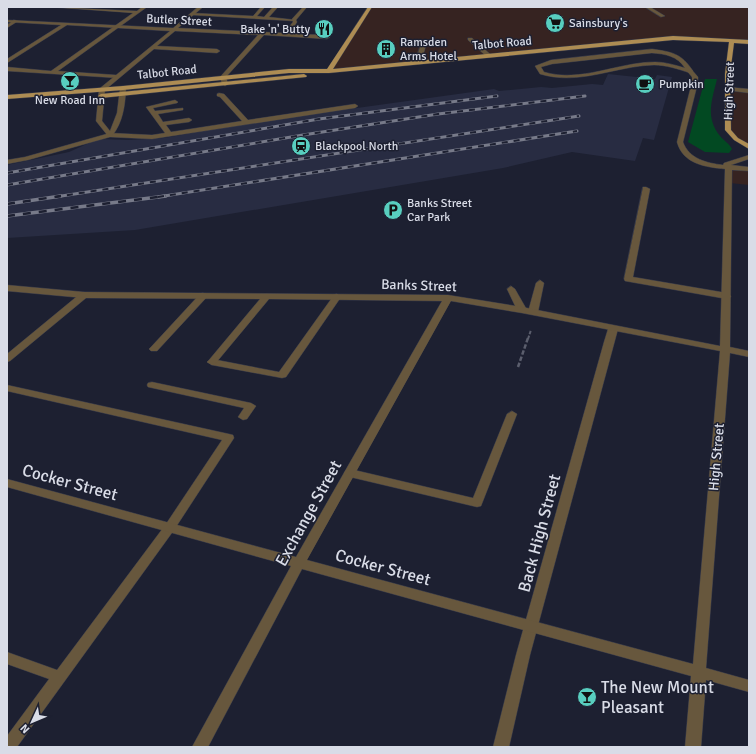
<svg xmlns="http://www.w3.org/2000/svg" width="756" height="754" font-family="Signika,sans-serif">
	<rect width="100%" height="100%" fill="#1d2031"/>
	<path fill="#362321" d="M370 7H749V42L689 38 329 71Z
		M727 89 749 91V147L729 132Z
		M729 166 749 168V185L730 183Z"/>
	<path fill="#282c42" d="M608 74 655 79 657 75 672 77 654 140 643 138 635 161 572 152 503 168 135 230 7 238V165L69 152 98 139 128 140 164 138 256 122 494 89 499 91 541 87 552 88 592 84 603 85Z"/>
	<path fill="#024922" d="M705 79H717C712 100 705 117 720 136 724 141 729 143 732 149L729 153 705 152 688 142Z"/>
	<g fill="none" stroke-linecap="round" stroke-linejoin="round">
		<g stroke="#373a4a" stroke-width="1">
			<path id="lane" d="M50 7 137 11 142 7H147L58 71 116 75 118 76V78L7 71V67L51 71 133 13Z
				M261 7H265L257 16 264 17 273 7H278L269 17 296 20 294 21 192 15 190 14 192 13 253 16Z
				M14 20 18 21 7 28V25Z
				M468 38H472L490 54V56H486L468 40Z
				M652 49C672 52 681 53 693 71L690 73C678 69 666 65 654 65 615 66 579 86 540 74L535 66 551 60ZM652 53C666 54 677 56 685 68 675 65 665 62 655 62 618 62 581 83 544 72L541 67 552 64Z
				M219 93 224 94 248 120 355 104 358 106 355 108 152 139 110 137 28 160 7 164V160L25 157 110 133 152 135 165 133 146 107 175 100 178 102 177 103 153 108 155 111 183 108V110L158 114 163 122 189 118 192 120 189 122 166 125 171 132 242 121 220 97 217 96V94Z
				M643 187H646L650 189 633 277 727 293 731 296 730 298 727 299 625 281 624 279Z
				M540 280 544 283 538 312 536 314H530L528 312 536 283Z
				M7 285 84 292 88 295 84 298 7 291Z
				M511 286 515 289 527 310 525 312H519L517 310 507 289Z
				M203 293 206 294 207 296 206 298 157 351H151L149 349 151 347 200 294Z
				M337 294 341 297 286 377 282 378 212 365 207 362 212 359 279 372 334 295Z
				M613 326 618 329 530 655 509 747H493L516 655 604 342 608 329Z
				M152 382 251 403 256 406 247 419 243 420 238 417 244 408 148 387 147 385 148 383Z
				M7 385 229 434 233 435 234 438 174 530 17 747H7V736L49 679 7 664V652L57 670 166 524 222 440 7 391Z
				M512 411 517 414 481 506 477 507 350 477 346 476 344 473 346 470 350 469 473 498 507 414Z"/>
		</g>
		<g stroke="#373a4a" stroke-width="1">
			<path id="street" d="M198 7H203L178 28 284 33 293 22 292 19 303 7H307L296 20 297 22 289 34 327 35 330 37 327 39 264 35 226 77 228 84 225 86 222 84 220 77 258 35 175 31 157 46 217 49 220 51 217 53 154 49 105 90 102 121 110 131 117 113 120 88 123 86 126 88C125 106 123 122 112 136H108L96 121 99 89 170 31 67 25 7 63V59L61 25 7 22V20L173 28Z
				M645 7H650L665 16 661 17Z
				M422 41 427 42 421 62 418 64 415 62Z
				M688 70H692L698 77V82L683 142C689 159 707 163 723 165L724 163 749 155V159L731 165 749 167V171L732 170 730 347 749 351V357L730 353 706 668 749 680V692L706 680 701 747H685L691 676 302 569 208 747H192L291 566 7 487V479L296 557 442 301 269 299 215 364 212 365 207 362 209 360 260 299 86 298 10 361 7 362V354L81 293 84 292 448 295 522 307 720 346 725 169C705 167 683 164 677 142L692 82V77L687 71ZM451 301 522 313 720 351 693 664 307 560Z
				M727 87 749 89V93L725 90V88Z"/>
		</g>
		<g stroke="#373a4a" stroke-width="1">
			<path id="primary" d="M368 7H372L333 69 673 36 749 40V44L734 43 730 74 731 130 738 138 749 144V149L734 140 725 130V74L729 42 673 40 329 73H289L123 90 7 99V95L123 86 289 69H327Z
				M304 74 307 76 306 77 101 98 98 96 101 94Z"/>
		</g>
		<path stroke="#5b5e6d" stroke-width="2" stroke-dasharray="3.5 1.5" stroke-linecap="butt" d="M528 339 531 330"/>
		<path stroke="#5b5e6d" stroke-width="2.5" stroke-dasharray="4.5 2" stroke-linecap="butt" d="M518 367 528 338"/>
		<use href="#lane" fill="#67573d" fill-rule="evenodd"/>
		<use href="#street" fill="#67573d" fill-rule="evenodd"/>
		<use href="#primary" fill="#ad8c53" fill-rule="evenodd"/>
		<g stroke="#777a89" stroke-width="3">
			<path id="rail-far1" d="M7 173 319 119 497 96
				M7 185 303 135 438 114 585 96
				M55 197 579 116
				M158 197 577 131"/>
		</g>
		<g stroke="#777a89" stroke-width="3.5">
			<path id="rail" d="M7 204 61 196
				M7 216 166 196"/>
		</g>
		<use href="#rail-far1" stroke="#1d2031" stroke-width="2" stroke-dasharray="6" stroke-linecap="butt"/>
		<use href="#rail" stroke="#1d2031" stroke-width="2.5" stroke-dasharray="8" stroke-linecap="butt"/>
	</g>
	<defs>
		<g id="supermarket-disc" transform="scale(1)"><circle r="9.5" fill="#58cebf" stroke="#1d2031"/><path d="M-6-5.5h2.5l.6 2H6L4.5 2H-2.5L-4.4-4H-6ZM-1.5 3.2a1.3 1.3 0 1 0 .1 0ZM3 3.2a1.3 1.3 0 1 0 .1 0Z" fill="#111"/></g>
		<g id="restaurant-disc" transform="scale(1)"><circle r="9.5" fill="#58cebf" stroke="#1d2031"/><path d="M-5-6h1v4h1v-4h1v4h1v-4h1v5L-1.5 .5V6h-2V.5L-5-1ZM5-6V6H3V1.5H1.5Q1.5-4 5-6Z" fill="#111"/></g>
		<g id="building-disc" transform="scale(1)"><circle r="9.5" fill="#58cebf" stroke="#1d2031"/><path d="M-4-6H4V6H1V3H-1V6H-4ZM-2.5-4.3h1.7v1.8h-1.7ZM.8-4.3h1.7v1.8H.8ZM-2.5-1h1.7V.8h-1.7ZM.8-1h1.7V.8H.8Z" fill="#111"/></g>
		<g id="bar-disc" transform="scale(1)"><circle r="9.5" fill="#58cebf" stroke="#1d2031"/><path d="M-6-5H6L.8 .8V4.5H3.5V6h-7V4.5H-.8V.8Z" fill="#111"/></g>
		<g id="cafe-disc" transform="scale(1)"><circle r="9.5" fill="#58cebf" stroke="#1d2031"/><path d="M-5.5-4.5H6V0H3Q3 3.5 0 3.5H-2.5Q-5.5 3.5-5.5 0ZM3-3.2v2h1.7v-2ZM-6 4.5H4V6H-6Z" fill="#111"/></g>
		<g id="station-disc" transform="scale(1)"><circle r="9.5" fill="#58cebf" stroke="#1d2031"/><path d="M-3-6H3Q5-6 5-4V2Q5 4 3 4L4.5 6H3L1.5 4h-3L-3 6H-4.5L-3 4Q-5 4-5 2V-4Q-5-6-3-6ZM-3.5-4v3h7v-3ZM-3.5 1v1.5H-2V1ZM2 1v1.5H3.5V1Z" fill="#111"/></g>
		<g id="parking-disc" transform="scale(1)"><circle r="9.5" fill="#58cebf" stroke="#1d2031"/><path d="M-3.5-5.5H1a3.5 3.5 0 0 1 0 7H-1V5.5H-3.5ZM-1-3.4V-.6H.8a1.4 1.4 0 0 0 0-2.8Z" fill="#111"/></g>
	</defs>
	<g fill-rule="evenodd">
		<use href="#supermarket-disc" x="555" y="23"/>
		<use href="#restaurant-disc" x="324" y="29"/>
		<use href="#building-disc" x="386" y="49"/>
		<use href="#bar-disc" x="70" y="81"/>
		<use href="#cafe-disc" x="645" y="84"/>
		<use href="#station-disc" x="301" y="146"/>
		<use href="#parking-disc" x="393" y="210"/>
		<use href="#bar-disc" x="587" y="697"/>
	</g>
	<g text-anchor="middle" stroke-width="3" stroke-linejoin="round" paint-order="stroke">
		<g font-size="12" fill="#d9dce7" stroke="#1d2031">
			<text transform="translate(179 20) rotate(3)" y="4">Butler Street</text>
			<text transform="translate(502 43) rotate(-5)" y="4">Talbot Road</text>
			<text transform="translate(167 72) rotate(-6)" y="4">Talbot Road</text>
			<text transform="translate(729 91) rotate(-88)" y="4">High Street</text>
		</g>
		<g font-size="12" fill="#d9dce7" stroke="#1d2031" text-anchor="start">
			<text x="569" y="27">Sainsbury's</text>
			<text x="310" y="33" text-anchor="end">Bake 'n' Butty</text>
			<text x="400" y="46">Ramsden<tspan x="400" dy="14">Arms Hotel</tspan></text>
			<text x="659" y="88">Pumpkin</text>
			<text x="70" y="104" text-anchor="middle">New Road Inn</text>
			<text x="315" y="150">Blackpool North</text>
			<text x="407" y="207">Banks Street<tspan x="407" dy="14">Car Park</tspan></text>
		</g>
		<g font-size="14" fill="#d9dce7" stroke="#1d2031">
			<text transform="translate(419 285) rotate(2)" y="5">Banks Street</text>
			<text transform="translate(716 457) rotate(-85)" y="5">High Street</text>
		</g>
		<g font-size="17" fill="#d9dce7" stroke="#1d2031">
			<text transform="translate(70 482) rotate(15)" y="6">Cocker Street</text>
			<text transform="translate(308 513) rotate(-61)" y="6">Exchange Street</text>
			<text transform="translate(539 533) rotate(-75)" y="6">Back High Street</text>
			<text transform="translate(383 567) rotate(15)" y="6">Cocker Street</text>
		</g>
		<g font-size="17" fill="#d9dce7" stroke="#1d2031" text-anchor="start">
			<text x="601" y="693">The New Mount<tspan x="601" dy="20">Pleasant</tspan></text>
		</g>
	</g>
	<rect width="756" height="754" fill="none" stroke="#d9dce7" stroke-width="16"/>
	<g transform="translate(32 722) rotate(226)" stroke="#1d2031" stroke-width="3" paint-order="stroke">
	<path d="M0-3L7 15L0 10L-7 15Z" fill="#d9dce7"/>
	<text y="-6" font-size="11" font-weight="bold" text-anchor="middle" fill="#d9dce7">N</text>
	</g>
</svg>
